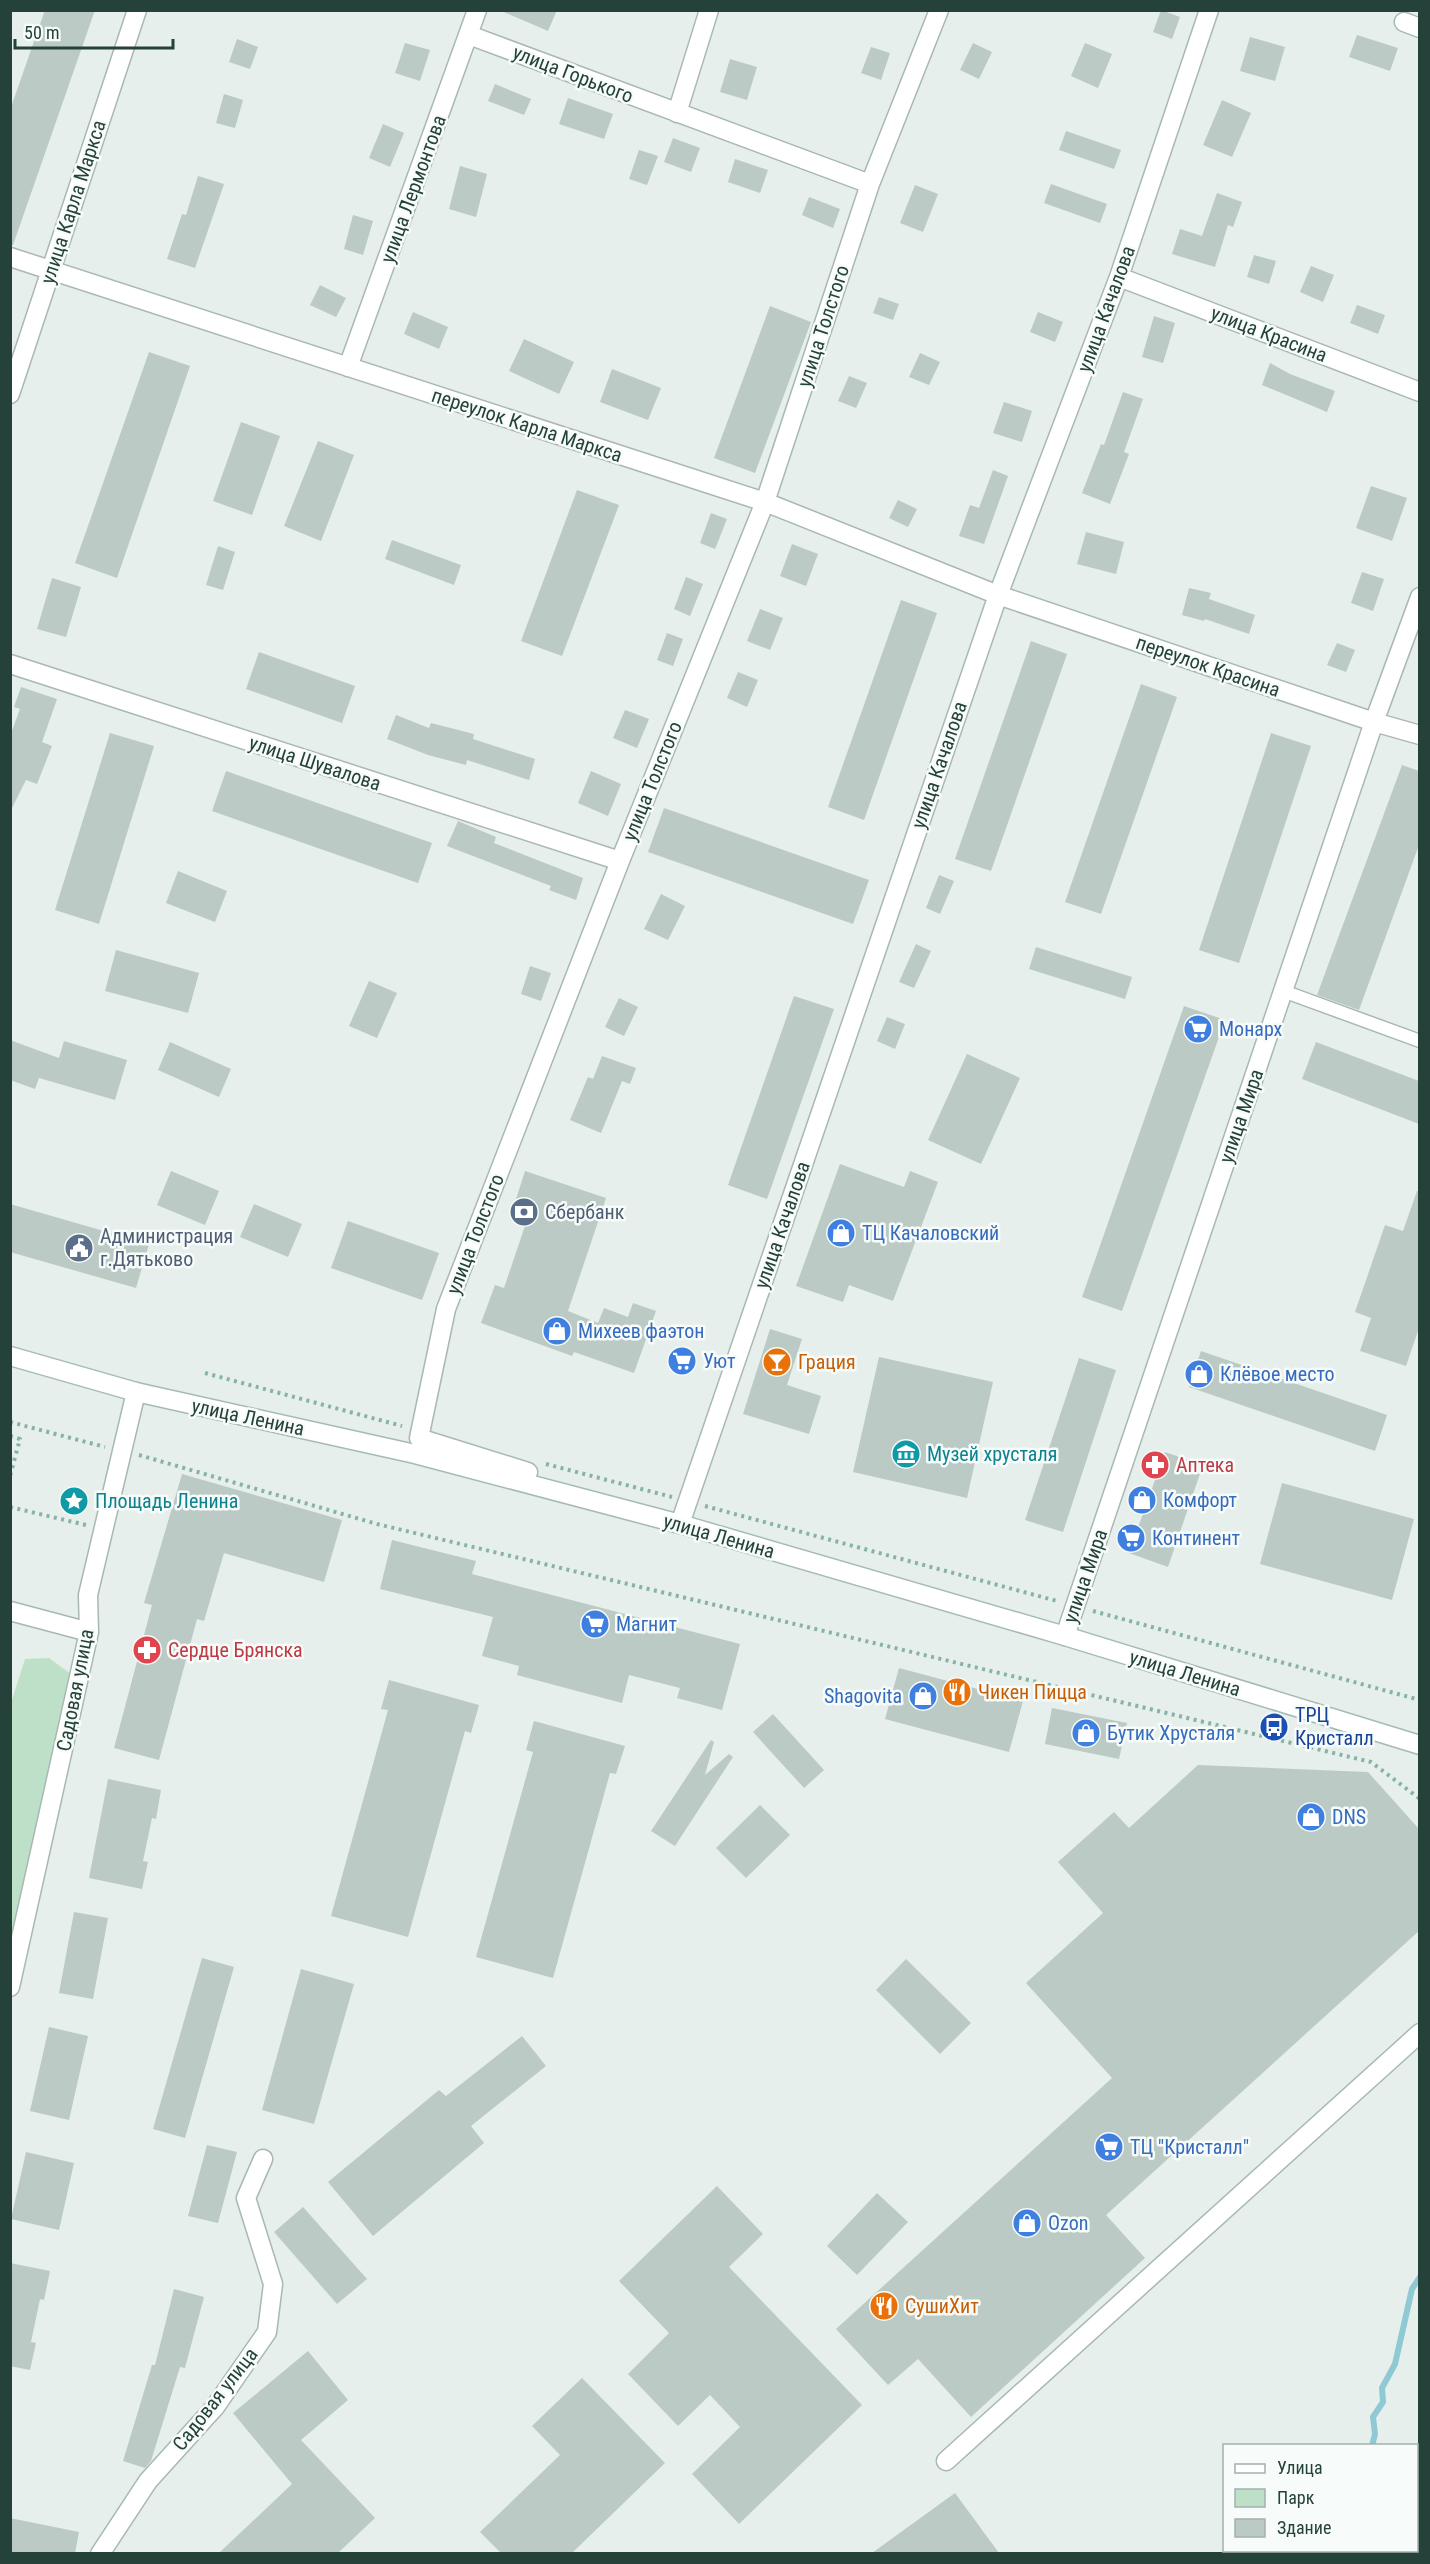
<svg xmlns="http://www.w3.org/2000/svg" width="1430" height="2564" font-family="'Roboto Condensed',sans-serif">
	<rect width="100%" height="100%" fill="#e6efeb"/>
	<path fill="#bfe0c8" d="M49 1658 75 1677 11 1972V1703L25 1659Z"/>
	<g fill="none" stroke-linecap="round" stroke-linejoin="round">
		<path stroke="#8ec9d4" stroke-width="6" d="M1372 2446 1375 2434 1373 2417 1383 2402 1382 2388 1395 2364 1412 2289 1420 2277
			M1264 2554 1266 2550"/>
	</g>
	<path fill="#bbcac4" d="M45 10H95L13 245H10V110Z
		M499 10H557L548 31Z
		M1161 10 1180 17 1172 39 1153 32Z
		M1357 35 1398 48 1390 71 1349 57Z
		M1250 37 1285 47 1275 81 1240 71Z
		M237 39 258 47 250 69 229 62Z
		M405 43 430 50 420 81 395 73Z
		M973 43 992 52 979 79 960 70Z
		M1085 43 1112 54 1098 88 1071 76Z
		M871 47 890 53 881 80 861 73Z
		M730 59 757 67 747 100 720 92Z
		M495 84 531 99 524 115 488 101Z
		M224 94 243 100 235 128 216 123Z
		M568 98 613 114 604 139 559 124Z
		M1222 100 1251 113 1232 157 1203 145Z
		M383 124 404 133 390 167 369 158Z
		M1066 131 1121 150 1114 169 1059 150Z
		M673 138 700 148 691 172 664 162Z
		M639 150 658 156 647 185 629 179Z
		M735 159 768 170 760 193 728 182Z
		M460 166 487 174 476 217 449 209Z
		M198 176 224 184 195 268 167 259 182 214 186 215Z
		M1051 184 1107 204 1100 223 1044 203Z
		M915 185 938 194 923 232 900 223Z
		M1217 193 1242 202 1233 227 1228 225 1215 267 1172 254 1180 229 1202 236Z
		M809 197 840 209 833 228 802 215Z
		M353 215 373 221 363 255 344 249Z
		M1254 255 1276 261 1269 284 1247 277Z
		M1311 266 1334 275 1323 302 1300 292Z
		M320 285 346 298 336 317 310 305Z
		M879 297 899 304 893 320 873 313Z
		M1357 305 1385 315 1378 334 1350 323Z
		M770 306 811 322 755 473 714 458Z
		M413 312 448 327 439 349 404 334Z
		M1038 312 1063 322 1055 342 1030 332Z
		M1154 316 1175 323 1163 363 1142 357Z
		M524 339 574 362 559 394 509 371Z
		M149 352 190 366 117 578 75 563Z
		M920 353 940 362 929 385 909 377Z
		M1270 363 1290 374 1335 391 1327 412 1262 385Z
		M612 369 661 388 648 420 600 402Z
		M849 376 867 383 856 408 838 401Z
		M1123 392 1143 399 1124 452 1129 454 1110 504 1082 493 1101 444 1104 445Z
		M1004 402 1032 411 1022 442 993 433Z
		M241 422 280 436 252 515 213 501Z
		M318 441 354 455 321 541 284 526Z
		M993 470 1008 476 984 544 959 536 970 505 979 508Z
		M1371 486 1407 498 1392 541 1356 528Z
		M577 490 619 505 562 656 521 641Z
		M898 500 917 509 908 527 889 518Z
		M711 513 727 519 715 549 700 543Z
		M1086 532 1124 542 1116 574 1077 564Z
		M392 540 461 565 454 585 385 559Z
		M792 544 818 554 806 586 780 576Z
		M218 546 235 552 223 590 206 585Z
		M1362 572 1384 579 1373 611 1351 603Z
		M686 577 703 584 690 616 674 609Z
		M52 578 81 587 66 637 37 629Z
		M1189 588 1211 593 1209 599 1255 615 1249 634 1205 619 1204 621 1182 615Z
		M901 600 937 613 864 820 828 807Z
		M760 609 783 618 770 650 747 641Z
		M667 633 683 639 673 666 657 660Z
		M1031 641 1067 654 991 871 955 859Z
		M1337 643 1355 650 1346 672 1327 665Z
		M259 652 355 686 342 723 246 689Z
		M738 672 758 680 747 707 727 698Z
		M1141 684 1177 697 1101 914 1065 902Z
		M21 687 57 699 42 742 52 746 37 784 26 780 10 812V736L20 709 14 707Z
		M625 710 649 719 637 748 613 738Z
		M396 715 429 728 431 723 474 734 473 739 535 759 529 780 467 760 466 765 428 755 387 739Z
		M110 733 154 746 99 924 55 910Z
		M1271 733 1311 746 1239 963 1199 950Z
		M1402 765 1419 771V845L1359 1010 1317 995Z
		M226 771 432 843 418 883 212 811Z
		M591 771 621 784 608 816 578 803Z
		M664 808 869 880 853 924 648 852Z
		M458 821 496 837 494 843 583 878 576 900 549 890 551 886 447 846Z
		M178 871 227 891 215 922 166 903Z
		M939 875 954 881 940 914 926 908Z
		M661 894 685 906 668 940 644 929Z
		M916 944 931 951 914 988 899 982Z
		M1036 947 1132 977 1125 999 1029 969Z
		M116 950 199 973 188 1013 105 991Z
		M530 966 551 973 541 1001 521 994Z
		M369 981 397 993 377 1038 349 1026Z
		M794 996 834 1009 767 1199 728 1185Z
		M619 998 638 1007 624 1036 605 1027Z
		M1184 1006 1225 1020 1122 1311 1082 1297Z
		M887 1017 905 1024 895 1049 877 1041Z
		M10 1040 59 1058 64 1041 127 1060 115 1100 39 1078 35 1089 10 1080Z
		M170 1042 231 1069 219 1097 158 1070Z
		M1316 1042 1419 1081V1124L1302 1079Z
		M967 1054 1020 1078 981 1164 928 1140Z
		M602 1056 636 1068 630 1084 622 1081 601 1133 570 1120 588 1077 593 1079Z
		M840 1164 904 1187 910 1171 938 1182 893 1301 849 1285 843 1302 796 1286Z
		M171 1171 219 1191 205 1225 157 1205Z
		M525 1171 606 1198 568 1311 598 1323 604 1308 628 1317 633 1303 656 1311 634 1373 574 1352 572 1356 481 1323 495 1285 504 1288 526 1223 510 1218Z
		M1417 1191H1419V1328L1406 1366 1360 1351 1371 1318 1355 1312 1385 1225 1403 1231Z
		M10 1204 149 1244 136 1288 10 1252Z
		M254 1204 302 1224 288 1257 240 1237Z
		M348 1221 439 1253 422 1300 331 1268Z
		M770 1329 802 1339 787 1385 821 1396 809 1434 743 1414Z
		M1201 1351 1387 1415 1375 1451 1189 1387Z
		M879 1357 993 1382 967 1498 853 1472Z
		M1079 1358 1116 1370 1063 1532 1025 1520Z
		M1165 1452 1203 1465 1168 1567 1129 1553Z
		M182 1474 342 1520 324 1582 224 1553 204 1621 197 1619 159 1760 114 1748 152 1605 144 1603Z
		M1282 1483 1414 1519 1392 1600 1260 1564Z
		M392 1540 476 1561 472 1574 740 1644 722 1710 677 1698 680 1688 629 1675 622 1703 517 1675 519 1666 482 1656 493 1617 380 1589Z
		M899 1668 1023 1701 1009 1752 885 1719Z
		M389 1680 479 1705 471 1733 465 1731 408 1937 331 1916 388 1710 381 1709Z
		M1052 1708 1127 1723 1119 1759 1045 1744Z
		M773 1714 824 1770 804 1788 753 1732Z
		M534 1721 625 1746 616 1774 610 1773 553 1978 476 1957 533 1752 526 1750Z
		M711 1740 714 1742 705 1775 729 1754 733 1757 675 1846 651 1831Z
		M1198 1765 1368 1772 1419 1829V1931L1106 2215 1145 2258 971 2417 918 2359 888 2385 836 2329 1112 2078 1026 1983 1103 1913 1058 1862 1114 1812 1129 1828Z
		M108 1779 161 1790 156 1819 152 1818 143 1861 148 1862 142 1889 89 1878Z
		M760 1805 790 1835 746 1878 716 1848Z
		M74 1912 108 1918 93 1999 59 1993Z
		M202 1958 234 1967 185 2138 153 2129Z
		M906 1959 971 2023 940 2054 876 1990Z
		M301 1969 354 1984 314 2124 262 2110Z
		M49 2027 88 2036 69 2120 30 2111Z
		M522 2036 546 2066 471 2126 484 2143 373 2236 328 2182 439 2090 446 2096Z
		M207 2145 237 2152 218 2223 188 2216Z
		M26 2152 74 2163 59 2230 11 2219Z
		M717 2186 763 2234 729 2267 862 2405 739 2524 692 2474 740 2427 710 2395 678 2426 628 2374 669 2333 619 2281Z
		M877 2193 908 2222 857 2275 827 2246Z
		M303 2207 367 2279 337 2304 274 2232Z
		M10 2263 50 2271 44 2300 40 2299 31 2342 36 2343 30 2370 10 2366Z
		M174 2289 204 2297 185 2368 180 2367 151 2461 145 2468 123 2461 152 2365H155Z
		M308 2351 348 2400 301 2440 375 2518 338 2553H219L292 2484 233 2413Z
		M582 2378 665 2463 572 2553H501L480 2532 560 2455 532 2426Z
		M955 2493 999 2553H872Z
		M10 2518 79 2532 75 2553H10Z"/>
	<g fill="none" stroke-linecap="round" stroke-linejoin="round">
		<g stroke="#a8b8b2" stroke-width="15">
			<path id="lane" d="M1283 991 1420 1041"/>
		</g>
		<g stroke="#a8b8b2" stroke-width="21">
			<path id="street" d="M1404 22 1420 28
				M469 35 870 184
				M677 113 709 10
				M10 257 765 502 998 595 1374 722 1420 735
				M1119 277 1420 392
				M348 367 477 10
				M10 394 137 10
				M10 664 620 861
				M524 1482 528 1472 419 1438 446 1309 620 861 765 502 870 184 939 10
				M680 1524 998 595 1119 277 1209 10
				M10 1611 89 1632
				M1065 1636 1374 722 1420 597
				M10 1987 89 1632 88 1595 136 1392
				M946 2461 1420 2033
				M100 2554 148 2481 215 2407 267 2332 273 2284 246 2198 263 2159"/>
		</g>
		<g stroke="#a4bbb3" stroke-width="21">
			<path id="secondary" d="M10 1356 136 1392 415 1454 680 1524 1065 1636 1420 1745"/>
		</g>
		<path stroke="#86b3a5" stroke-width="4" stroke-dasharray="3 4.5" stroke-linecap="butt" d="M205 1373 402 1426
			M10 1422 105 1447
			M10 1436 20 1439 10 1476
			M139 1455 377 1524 1371 1762 1420 1799
			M546 1464 672 1497
			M705 1506 1057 1601
			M10 1507 86 1525
			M1093 1611 1420 1700"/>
		<use href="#lane" stroke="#fff" stroke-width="12"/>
		<use href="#street" stroke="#fff" stroke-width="18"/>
		<use href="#secondary" stroke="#fff" stroke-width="18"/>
	</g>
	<defs>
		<g id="supermarket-disc" transform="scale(1.5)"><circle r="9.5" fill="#3f7fe0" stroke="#f7fbf9"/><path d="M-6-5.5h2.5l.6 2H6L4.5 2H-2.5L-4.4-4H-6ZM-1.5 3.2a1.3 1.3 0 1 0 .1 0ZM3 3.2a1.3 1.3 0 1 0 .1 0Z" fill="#fff"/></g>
		<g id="bank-disc" transform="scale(1.5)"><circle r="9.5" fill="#5c6f8a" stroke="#f7fbf9"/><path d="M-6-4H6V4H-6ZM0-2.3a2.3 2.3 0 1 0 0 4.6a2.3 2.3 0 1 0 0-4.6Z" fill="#fff"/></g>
		<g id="shop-disc" transform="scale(1.5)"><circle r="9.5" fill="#3f7fe0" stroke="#f7fbf9"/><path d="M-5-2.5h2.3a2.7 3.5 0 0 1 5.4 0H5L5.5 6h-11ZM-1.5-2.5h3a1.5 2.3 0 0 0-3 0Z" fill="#fff"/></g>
		<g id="civic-disc" transform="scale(1.5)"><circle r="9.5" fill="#5c6f8a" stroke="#f7fbf9"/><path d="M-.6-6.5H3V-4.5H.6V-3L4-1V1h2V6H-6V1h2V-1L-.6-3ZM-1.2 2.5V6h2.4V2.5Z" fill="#fff"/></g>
		<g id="bar-disc" transform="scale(1.5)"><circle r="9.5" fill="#e8710a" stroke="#f7fbf9"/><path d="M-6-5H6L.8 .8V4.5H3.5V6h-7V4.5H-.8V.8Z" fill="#fff"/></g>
		<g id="museum-disc" transform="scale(1.5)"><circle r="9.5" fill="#0f9aa8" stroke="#f7fbf9"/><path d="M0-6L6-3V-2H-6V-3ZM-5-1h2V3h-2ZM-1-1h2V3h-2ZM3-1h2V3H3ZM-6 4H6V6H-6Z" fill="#fff"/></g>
		<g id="pharmacy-disc" transform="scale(1.5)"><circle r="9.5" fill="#e0444e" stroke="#f7fbf9"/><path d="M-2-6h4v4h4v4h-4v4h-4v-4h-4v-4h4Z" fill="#fff"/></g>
		<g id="sight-disc" transform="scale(1.5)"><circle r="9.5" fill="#0f9aa8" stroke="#f7fbf9"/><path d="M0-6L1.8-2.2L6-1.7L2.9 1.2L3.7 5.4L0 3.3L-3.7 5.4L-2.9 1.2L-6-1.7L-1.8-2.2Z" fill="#fff"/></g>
		<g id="restaurant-disc" transform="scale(1.5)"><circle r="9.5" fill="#e8710a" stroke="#f7fbf9"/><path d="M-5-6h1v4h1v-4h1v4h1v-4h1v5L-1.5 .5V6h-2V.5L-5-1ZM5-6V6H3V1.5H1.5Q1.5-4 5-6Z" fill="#fff"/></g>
		<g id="bus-disc" transform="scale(1.5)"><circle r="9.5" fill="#1a4fb4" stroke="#f7fbf9"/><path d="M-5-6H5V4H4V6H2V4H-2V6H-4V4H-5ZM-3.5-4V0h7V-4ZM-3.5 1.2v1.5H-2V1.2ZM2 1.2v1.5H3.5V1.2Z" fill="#fff"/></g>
	</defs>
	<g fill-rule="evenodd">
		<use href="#supermarket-disc" x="1198" y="1029"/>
		<use href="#bank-disc" x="524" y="1212"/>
		<use href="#shop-disc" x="841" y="1233"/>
		<use href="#civic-disc" x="79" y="1248"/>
		<use href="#shop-disc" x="557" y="1331"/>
		<use href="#supermarket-disc" x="682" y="1361"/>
		<use href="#bar-disc" x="777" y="1362"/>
		<use href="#shop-disc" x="1199" y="1374"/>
		<use href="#museum-disc" x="906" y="1454"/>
		<use href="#pharmacy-disc" x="1155" y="1465"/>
		<use href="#shop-disc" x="1142" y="1500"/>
		<use href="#sight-disc" x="74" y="1501"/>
		<use href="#supermarket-disc" x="1131" y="1538"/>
		<use href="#supermarket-disc" x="595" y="1624"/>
		<use href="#pharmacy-disc" x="147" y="1650"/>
		<use href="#restaurant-disc" x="957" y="1692"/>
		<use href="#shop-disc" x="923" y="1696"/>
		<use href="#bus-disc" x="1274" y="1727"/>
		<use href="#shop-disc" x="1086" y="1733"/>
		<use href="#shop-disc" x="1311" y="1817"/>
		<use href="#supermarket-disc" x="1109" y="2147"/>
		<use href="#shop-disc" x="1027" y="2223"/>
		<use href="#restaurant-disc" x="884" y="2306"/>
	</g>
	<g text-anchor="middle" stroke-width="5" stroke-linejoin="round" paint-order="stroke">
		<g font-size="20" fill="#24423a" stroke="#f7fbf9">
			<text transform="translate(573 74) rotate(21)" y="7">улица Горького</text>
			<text transform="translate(413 189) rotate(-70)" y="7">улица Лермонтова</text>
			<text transform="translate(73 202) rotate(-72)" y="7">улица Карла Маркса</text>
			<text transform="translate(1106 309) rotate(-70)" y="7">улица Качалова</text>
			<text transform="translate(823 326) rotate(-72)" y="7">улица Толстого</text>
			<text transform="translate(1269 334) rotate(21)" y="7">улица Красина</text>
			<text transform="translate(527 425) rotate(18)" y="7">переулок Карла Маркса</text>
			<text transform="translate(1208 666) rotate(19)" y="7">переулок Красина</text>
			<text transform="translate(315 763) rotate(18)" y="7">улица Шувалова</text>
			<text transform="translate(939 765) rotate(-71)" y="7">улица Качалова</text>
			<text transform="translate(652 781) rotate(-68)" y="7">улица Толстого</text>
			<text transform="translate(1241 1116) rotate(-71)" y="7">улица Мира</text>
			<text transform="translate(782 1225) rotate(-71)" y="7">улица Качалова</text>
			<text transform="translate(475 1234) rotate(-69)" y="7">улица Толстого</text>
			<text transform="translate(248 1417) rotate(12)" y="7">улица Ленина</text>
			<text transform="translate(719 1536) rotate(16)" y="7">улица Ленина</text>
			<text transform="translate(1085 1576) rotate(-71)" y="7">улица Мира</text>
			<text transform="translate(1185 1673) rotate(17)" y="7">улица Ленина</text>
			<text transform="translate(75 1690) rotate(-79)" y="7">Садовая улица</text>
			<text transform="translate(215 2399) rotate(-52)" y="7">Садовая улица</text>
		</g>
		<g font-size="20" fill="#366cbe" stroke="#f7fbf9" text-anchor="start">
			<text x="1219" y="1036">Монарх</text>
			<text x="862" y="1240">ТЦ Качаловский</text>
			<text x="578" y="1338">Михеев фаэтон</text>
			<text x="703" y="1368">Уют</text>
			<text x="1220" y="1381">Клёвое место</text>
			<text x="1163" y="1507">Комфорт</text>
			<text x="1152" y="1545">Континент</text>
			<text x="616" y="1631">Магнит</text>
			<text x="902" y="1703" text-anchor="end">Shagovita</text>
			<text x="1107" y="1740">Бутик Хрусталя</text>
			<text x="1332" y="1824">DNS</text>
			<text x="1130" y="2154">ТЦ "Кристалл"</text>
			<text x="1048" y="2230">Ozon</text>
		</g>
		<g font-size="20" fill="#4e5e75" stroke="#f7fbf9" text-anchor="start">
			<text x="545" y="1219">Сбербанк</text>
			<text x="100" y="1243">Администрация<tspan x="100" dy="23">г.Дятьково</tspan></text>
		</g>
		<g font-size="20" fill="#c56008" stroke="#f7fbf9" text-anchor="start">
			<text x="798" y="1369">Грация</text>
			<text x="978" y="1699">Чикен Пицца</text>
			<text x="905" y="2313">СушиХит</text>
		</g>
		<g font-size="20" fill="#0d838f" stroke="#f7fbf9" text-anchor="start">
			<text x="927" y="1461">Музей хрусталя</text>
			<text x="95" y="1508">Площадь Ленина</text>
		</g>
		<g font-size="20" fill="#be3a42" stroke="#f7fbf9" text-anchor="start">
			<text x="1176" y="1472">Аптека</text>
			<text x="168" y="1657">Сердце Брянска</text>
		</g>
		<g font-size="20" fill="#164399" stroke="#f7fbf9" text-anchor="start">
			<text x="1295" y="1722">ТРЦ<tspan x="1295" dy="23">Кристалл</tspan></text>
		</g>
	</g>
	<rect width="1430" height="2564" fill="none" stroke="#24423a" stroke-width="24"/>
	<rect x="1223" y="2444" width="195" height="108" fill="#f7fbf9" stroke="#a3b1ad" stroke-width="1.5"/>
	<rect x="1235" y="2464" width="30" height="9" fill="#ffffff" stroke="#a3b1ad" stroke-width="1.5"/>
	<text x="1277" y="2474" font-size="18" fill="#24423a">Улица</text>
	<rect x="1235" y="2489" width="30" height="18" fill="#bfe0c8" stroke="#a3b1ad" stroke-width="1.5"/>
	<text x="1277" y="2504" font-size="18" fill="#24423a">Парк</text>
	<rect x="1235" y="2519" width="30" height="18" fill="#bbcac4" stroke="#a3b1ad" stroke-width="1.5"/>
	<text x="1277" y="2534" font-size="18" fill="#24423a">Здание</text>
	<path d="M15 39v9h158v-9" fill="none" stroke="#24423a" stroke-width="3"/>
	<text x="24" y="39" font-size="18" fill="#24423a" stroke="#f7fbf9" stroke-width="4.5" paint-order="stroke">50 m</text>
</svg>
